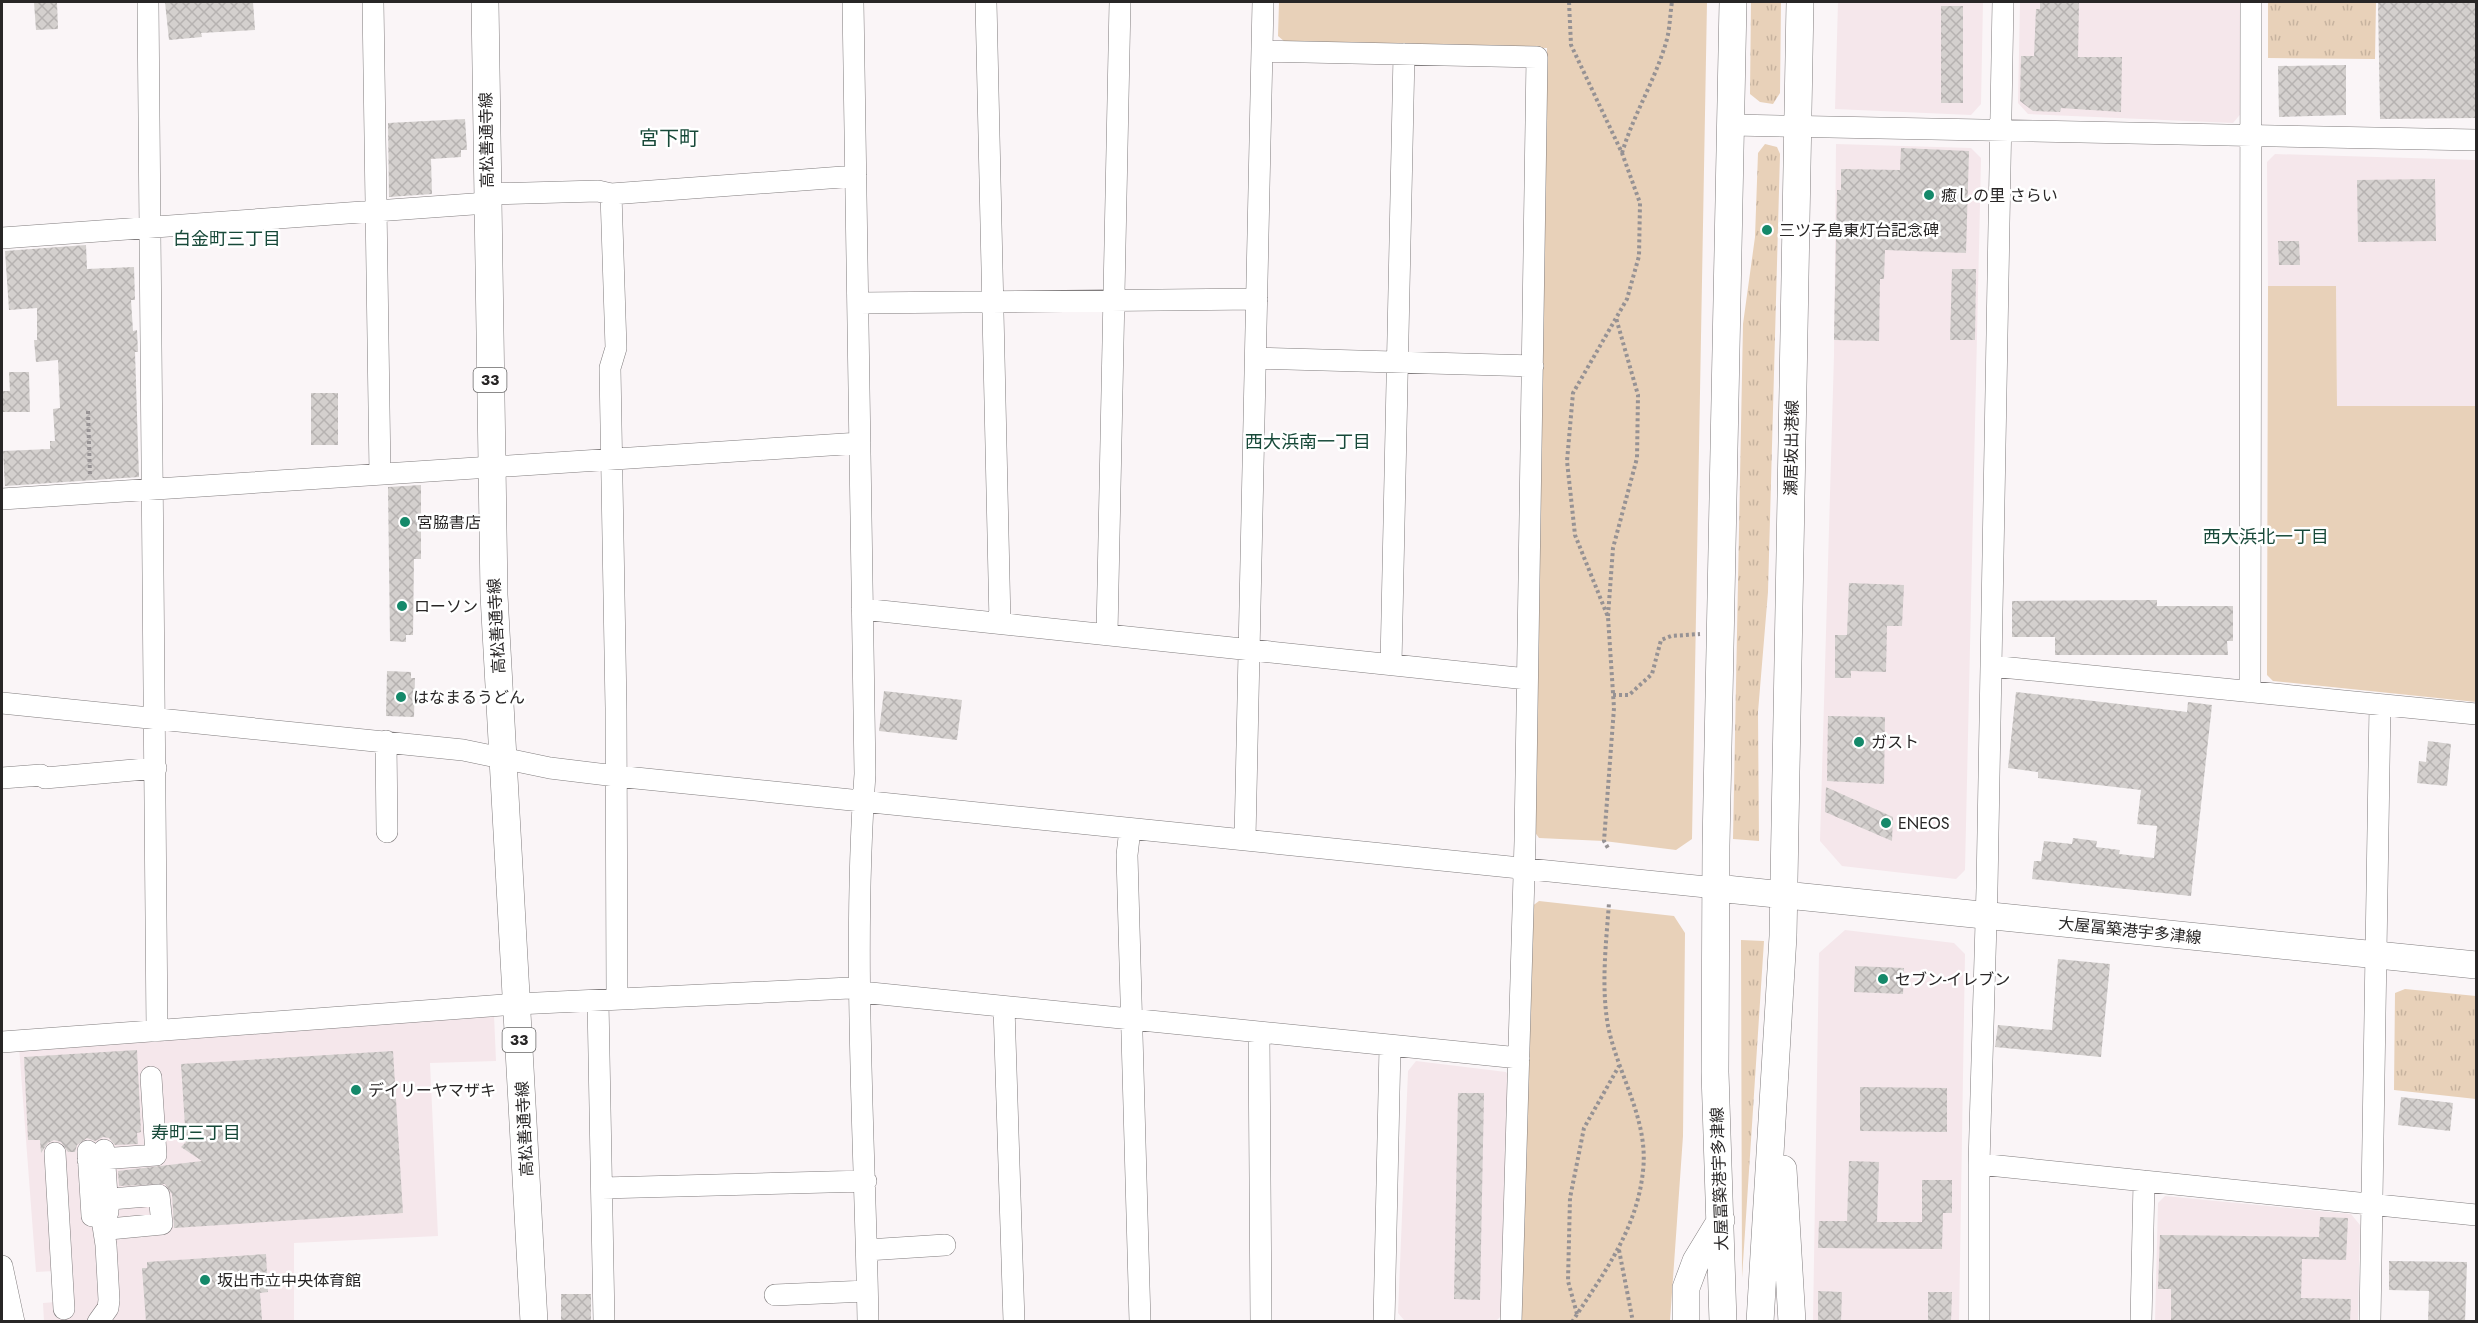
<svg xmlns="http://www.w3.org/2000/svg" width="2478" height="1323" font-family="Jost,'Noto Sans JP',sans-serif">
	<defs>
		<pattern id="grass-tufts" width="24" height="20" patternUnits="userSpaceOnUse" patternTransform="scale(1.5)"><rect width="24" height="20" fill="#e8d1b9"/><path d="M3 7l-1-3M5 7V3M7 7l1-3M15 17l-1-3M17 17v-4M19 17l1-3" fill="none" stroke="#c7b39f"/></pattern>
		<pattern id="building-cross-hatch" width="8" height="8" patternUnits="userSpaceOnUse" patternTransform="scale(1.5)"><rect width="8" height="8" fill="#d4d0ce"/><path d="M0 0l8 8M0 8l8-8" fill="none" stroke="#b6b2b1"/></pattern>
	</defs>
	<rect width="100%" height="100%" fill="#faf5f7"/>
	<path fill="#f5e7eb" d="M1838 2H1983L1981 104 1971 115 1835 109Z
		M2020 2H2243L2244 110 2233 123 2028 114 2018 103Z
		M1836 144 1971 148 1981 158 1965 870 1956 879 1842 866 1820 841 1834 355Z
		M2275 154 2476 160V406H2337L2336 286H2268L2267 162Z
		M1845 930 1954 943 1965 954 1959 1321 1813 1322 1819 953Z
		M494 1015 496 1061 430 1063 438 1236 294 1243V1321L44 1322 43 1303 56 1302 54 1271 36 1272 19 1047Z
		M1416 1061 1506 1072 1512 1082 1503 1314 1496 1321 1404 1320 1398 1313 1408 1071Z
		M2165 1196 2351 1214 2360 1225 2358 1321 2155 1322 2158 1203Z"/>
	<path fill="url(#grass-tufts)" d="M1751 2H1781L1780 93 1773 104 1760 102 1750 94Z
		M2268 2H2376L2375 59 2268 58Z
		M1765 144 1777 147 1780 154 1768 592 1758 712 1759 841 1733 839 1743 324 1755 237 1758 153Z
		M1741 940 1764 941 1742 1278Z
		M2405 989 2476 996V1099L2394 1090 2395 993Z"/>
	<path fill="#e8d1b9" d="M1279 2H1707L1692 839 1676 850 1604 841 1539 838 1534 831 1547 48 1285 42 1278 36Z
		M2268 286H2336L2337 406H2476V702L2273 681 2267 675Z
		M1539 901 1674 916 1685 933 1683 1136 1670 1321 1521 1322 1531 907Z"/>
	<path fill="url(#building-cross-hatch)" d="M34 2H57L58 29 36 30Z
		M165 2H253L255 30 201 33 202 37 169 40Z
		M2040 2H2079L2078 57H2122L2121 112 2061 108 2060 112 2033 111 2020 101 2021 56H2034L2036 9H2040Z
		M2378 2H2476V118L2380 119Z
		M1941 6H1963V103H1941Z
		M2346 65V115L2279 117 2278 66Z
		M465 119 467 150H461V157L431 159 432 194 389 197 388 123Z
		M1901 148 1969 151 1966 253 1885 250 1884 279H1880L1879 341 1834 340 1837 190H1841V169L1900 170Z
		M2435 179 2436 241 2358 242 2357 180Z
		M2278 241H2299L2300 265H2279Z
		M86 245 87 269 134 267 135 300H131L133 331 137 330 138 352H135L139 477 5 486 3 451 50 449V441H55L53 409 60 408 58 360 36 362 34 340H37V308L9 310 5 251Z
		M1952 269H1976L1975 340H1950Z
		M9 372H29L30 412H2V391H10Z
		M311 393H338V445H311Z
		M421 485V559H414L413 635H406V642L390 641 388 487Z
		M1849 583 1904 585 1902 626H1887L1886 672 1851 671V678H1835V635H1847Z
		M2157 600V606H2233V641H2227L2228 655H2055V637H2012V601Z
		M387 671 411 672V678H415L414 717 386 716Z
		M884 691 962 700 957 740 879 731Z
		M2016 692 2187 712 2188 702 2212 705 2191 896 2032 879 2034 861H2041L2044 841 2072 844 2073 838 2097 841 2096 847 2120 850 2119 854 2154 858 2157 826 2137 824 2141 790 2038 778V772L2008 768Z
		M1828 716 1885 717 1884 784 1827 781Z
		M2428 741 2451 744 2447 786 2417 783 2419 761 2426 762Z
		M1826 787 1893 817 1892 841 1825 812Z
		M2058 959 2110 964 2101 1057 1995 1047 1998 1025 2052 1030Z
		M1855 966 1904 968 1903 994 1854 992Z
		M137 1050 141 1132 137 1133 138 1144 115 1145 109 1138 103 1137 95 1141 87 1138 77 1145 75 1152H68L61 1142 54 1140 48 1143 41 1153 40 1140H28L24 1057Z
		M393 1051 403 1213 174 1228 172 1194 165 1184 119 1186 118 1171 202 1161 181 1147 186 1142 181 1064Z
		M1860 1087 1947 1088V1132L1860 1131Z
		M1458 1093H1484L1480 1300 1454 1299Z
		M2401 1097 2453 1103 2450 1131 2398 1125Z
		M1849 1161 1879 1162 1877 1222H1922V1180H1952V1213H1943L1942 1249 1818 1248 1819 1221H1847Z
		M2320 1217 2348 1218 2346 1260 2302 1259 2301 1298 2351 1299 2350 1322H2171V1289H2158L2160 1235 2319 1237Z
		M266 1254 268 1292 260 1293 262 1320 146 1322 142 1268H147V1262Z
		M2389 1261 2467 1262 2465 1322H2428L2429 1291 2389 1290Z
		M1818 1291 1842 1292 1841 1322H1818Z
		M1928 1292H1952L1951 1322H1928Z
		M561 1294H591V1322H561Z"/>
	<g fill="none" stroke-linecap="round" stroke-linejoin="round">
		<g stroke="#817d7e" stroke-width="22">
			<path id="minor" d="M148 2 157 1031
				M373 2 380 474
				M853 2 865 774C852 956 865 1140 868 1322
				M986 2 1000 623
				M1262 51 1537 57 1525 841 1511 1322
				M1732 125 2476 140
				M487 194 598 191 611 194 856 176
				M611 194 616 348 610 368 616 708 617 998
				M2 238 487 203
				M859 303 1257 299
				M1256 358 1533 366
				M2 499 860 443
				M862 609 1527 679
				M1107 634 1120 2
				M1391 664 1404 54
				M1991 666 2476 714
				M2250 692 2251 2
				M2 703 463 750 550 768 616 776 1716 888
				M386 741 387 832
				M2 778 41 775 45 778 156 768
				M1130 829 1127 855 1140 1322
				M1245 839 1263 2
				M598 1001 604 1322
				M1004 1007 1014 1322
				M1259 1033 1261 1322
				M2 1042 517 1004 850 988 861 992 1519 1058
				M104 1150 108 1212
				M88 1151 92 1216
				M55 1153 64 1309
				M88 1160 156 1155 151 1077
				M1979 1164 2476 1215
				M602 1188 866 1181
				M867 1250 945 1245
				M2 1266 14 1322
				M775 1295 867 1291
				M98 1322 108 1308 109 1300 106 1245 99 1200 159 1195 162 1224 109 1229
				M1384 1322 1390 1046
				M1979 1322V1164L1987 888 2003 2
				M2141 1322 2144 1181
				M2370 1322 2380 705"/>
		</g>
		<g stroke="#817d7e" stroke-width="28">
			<path id="major" d="M485 2 494 595 534 1322
				M1716 888 2476 965
				M1783 1169 1792 1322
				M1686 1322V1288L1696 1261 1721 1220
				M1723 1322 1715 1072 1716 846 1733 2
				M1760 1322 1783 936 1800 2"/>
		</g>
		<path stroke="#969294" stroke-width="4" stroke-dasharray="3 3" stroke-linecap="butt" d="M1569 2 1571 45 1622 153 1640 203 1639 256 1627 299 1573 393 1567 461 1575 535 1608 617 1614 708 1604 841 1608 848
			M1622 153C1634 113 1656 79 1667 39 1670 27 1670 14 1672 2
			M88 411 90 476
			M1608 616 1613 548 1637 458 1638 395 1616 318
			M1613 695H1629L1652 674 1661 640 1671 636 1700 634
			M1619 1250 1633 1322
			M1577 1314 1568 1281 1570 1198 1584 1128 1619 1066
			M1572 1322C1603 1274 1637 1230 1643 1171 1649 1120 1618 1075 1608 1026 1601 986 1606 944 1609 903"/>
		<use href="#minor" stroke="#fff" stroke-width="21"/>
		<use href="#major" stroke="#fff" stroke-width="27"/>
	</g>
	<g fill="#15896a" stroke="#fff" stroke-width="2">
		<circle cx="1929" cy="195" r="6"/>
		<circle cx="1767" cy="230" r="6"/>
		<circle cx="405" cy="522" r="6"/>
		<circle cx="402" cy="606" r="6"/>
		<circle cx="401" cy="697" r="6"/>
		<circle cx="1859" cy="742" r="6"/>
		<circle cx="1886" cy="823" r="6"/>
		<circle cx="1883" cy="979" r="6"/>
		<circle cx="356" cy="1090" r="6"/>
		<circle cx="205" cy="1280" r="6"/>
	</g>
	<g text-anchor="middle" stroke-width="5" stroke-linejoin="round" paint-order="stroke">
		<g fill="#fff" stroke="#686767" stroke-width="1.5">
			<rect x="473.5" y="368" width="33" height="24" rx="4.5"/>
			<rect x="502.5" y="1028" width="33" height="24" rx="4.5"/>
		</g>
		<g font-size="15" font-weight="bold" fill="#282626">
			<text x="490" y="385">33</text>
			<text x="519" y="1045">33</text>
		</g>
		<g font-size="16" fill="#282626" stroke="#fff">
			<text transform="translate(486 140) rotate(-91)" y="6">高松善通寺線</text>
			<text transform="translate(1791 448) rotate(-89)" y="6">瀬居坂出港線</text>
			<text transform="translate(496 626) rotate(-93)" y="6">高松善通寺線</text>
			<text transform="translate(2130 930) rotate(6)" y="6">大屋冨築港宇多津線</text>
			<text transform="translate(524 1129) rotate(-93)" y="6">高松善通寺線</text>
			<text transform="translate(1719 1179) rotate(-92)" y="6">大屋冨築港宇多津線</text>
		</g>
		<g font-size="16" fill="#282626" stroke="#fff" text-anchor="start">
			<text x="1941" y="201">癒しの里 さらい</text>
			<text x="1779" y="236">三ツ子島東灯台記念碑</text>
			<text x="417" y="528">宮脇書店</text>
			<text x="414" y="612">ローソン</text>
			<text x="413" y="703">はなまるうどん</text>
			<text x="1871" y="748">ガスト</text>
			<text x="1898" y="829">ENEOS</text>
			<text x="1895" y="985">セブン-イレブン</text>
			<text x="368" y="1096">デイリーヤマザキ</text>
			<text x="217" y="1286">坂出市立中央体育館</text>
		</g>
		<g font-size="18" fill="#174939" stroke="#fff">
			<text x="227" y="245">白金町三丁目</text>
			<text x="1308" y="448">西大浜南一丁目</text>
			<text x="2266" y="543">西大浜北一丁目</text>
			<text x="196" y="1139">寿町三丁目</text>
		</g>
		<g font-size="20" fill="#174939" stroke="#fff">
			<text x="669" y="145">宮下町</text>
		</g>
	</g>
	<rect width="2478" height="1323" fill="none" stroke="#282626" stroke-width="6"/>
</svg>
